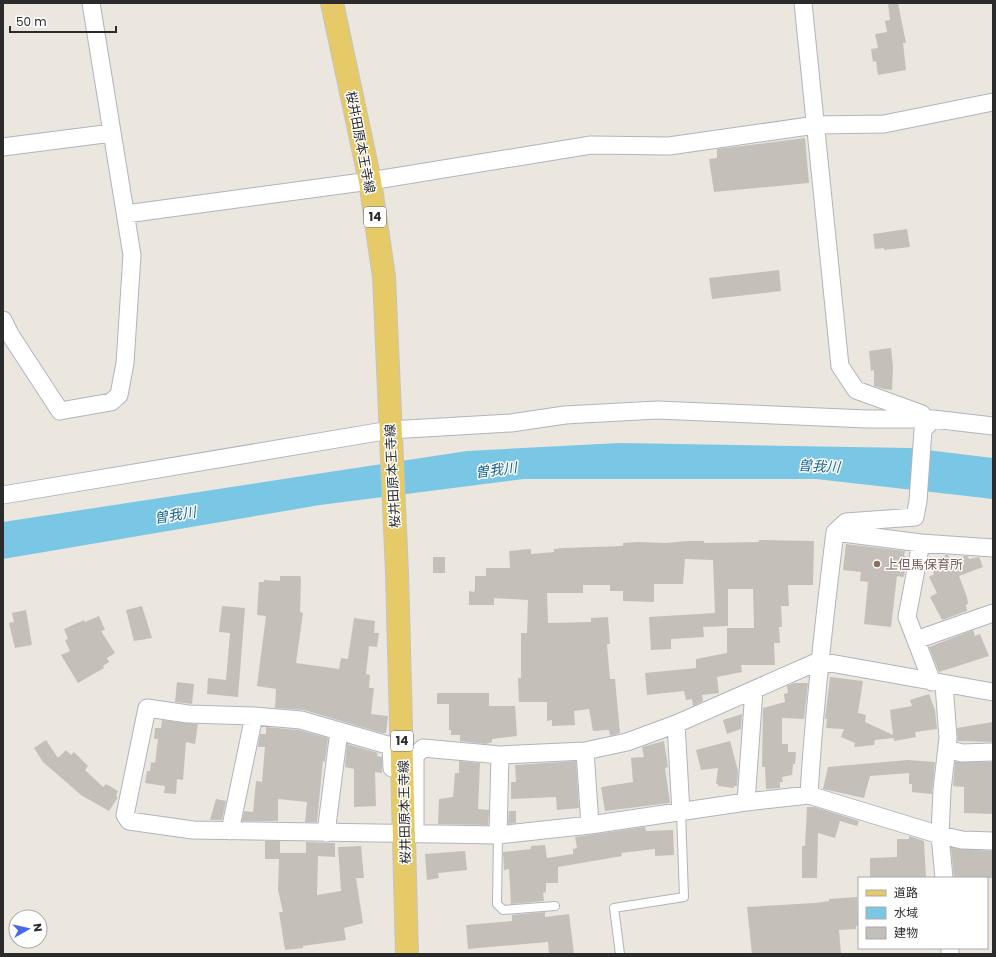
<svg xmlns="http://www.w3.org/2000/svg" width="996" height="957" font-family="Poppins,'Noto Sans JP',sans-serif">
	<rect width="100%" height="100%" fill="#ebe6de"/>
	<path fill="#79c7e5" d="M620 443 910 448 993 458V499L816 479H524L320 505 3 559V522L467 451Z"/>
	<path fill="#c4c0b9" d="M888 3H898L906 43H903L906 70 878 75 876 61 873 62 871 49 878 48 875 34 887 32 885 21 890 20Z
		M805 138 809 183 714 192 709 159 717 158V149Z
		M907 229 910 247 884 250V248L875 249 873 234Z
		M779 270 781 291 712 299 709 278Z
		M891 348 893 367 892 390 884 389 874 386V370L871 371 869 351Z
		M759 540 814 541 813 585H788L789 606H781L782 627H779L780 643H774L775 665H741L742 672 717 677 719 693 702 695 703 701 693 706 692 699 686 700 684 691 647 695 645 673 696 668V659L727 653V628H754L753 589H728V626L703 627 704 637 671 639V649L651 650 649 617 715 613 713 560 685 559 683 584H654V602L623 601V591H610V585H583V593H547L548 623 591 622V618L608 617 610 644H607L610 679H615L620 733 610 736 609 730 593 731 589 709 574 711 575 725 552 726V720L547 721V702H519L518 678H521V633H527L528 600 494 598V605H469V591L474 592 475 589V576H486V568H510L509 551 531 549V554L554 552V549L563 548 623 546V543L637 542 666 543 687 541H704V543L759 542Z
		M846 544 905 551 904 556 906 557 904 577 897 576 891 627 864 624 868 582 860 581 861 572 843 570Z
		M946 555H948L951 561 965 556H968L969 559 979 557 983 567 959 576 967 597 968 604 966 605 967 611 942 620 930 597 937 593 929 577 934 574 929 563Z
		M433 557H445V573H433Z
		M280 576H300L301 579 300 612 303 613 296 663 339 669 341 658 348 659 354 618 375 621 374 633H379L377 647 369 646 366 674 370 675 369 688H374L371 714 388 716 386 733H382L304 710 275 708 276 689 257 686 266 616 257 615 259 582H264V580L280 581Z
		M142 606 152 638 134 641 126 610Z
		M222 606 245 608 238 697 207 694 208 678 226 680 230 633 219 632Z
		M26 610 32 645 15 648 9 623 14 622 12 613Z
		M99 616 105 630 101 631 115 653 107 658 109 662 103 666 104 668 78 683 61 655 70 651 65 640 68 639 64 629 84 620 85 622Z
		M973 630 975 636 980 634 989 656 939 672 929 647Z
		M830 677 863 681 858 713 866 715 865 722 893 735 890 710 912 706 910 700 929 694 935 710 937 729 915 732 916 737 894 741V738L875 740 874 745 854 747 855 743 841 737 844 729 826 728 827 719H825Z
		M177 682 194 684 192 704 175 702Z
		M794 683H808L804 719 782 718V744H788V752H796L795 764H793L792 775 782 777 783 782H780V788L766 789 765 767H762L763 708 785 702 784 694 788 693 787 686Z
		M437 693H489V706H515L517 736 492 739V742L486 744 460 741V735H451V730H449V704H437Z
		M742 714 741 729 727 734 723 720Z
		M162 720 198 724 195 744 186 742 183 780 177 779 176 794 164 793 165 786 145 783 147 771H150L151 762 155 763 158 739H154L155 728H161Z
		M993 722V742L958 741 957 728Z
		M266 727 299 730 328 738 325 762 323 761 317 822H305L307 802 278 799V821H242L244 811 253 812 256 781 262 782 265 747H258L260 734H266Z
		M46 740 58 758 66 750 71 755 74 752 88 766 85 770 103 787 106 784 118 791 116 796 118 797 109 811 81 795 43 762 34 748Z
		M664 741 668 767 665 768 670 803 605 811 601 787 633 782 631 758 644 757 642 747Z
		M730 741 738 771 737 786H734V788L718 786V784H716L718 768 701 770 696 750Z
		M347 744 378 753 377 756 382 757V773L375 772 376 806 354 807V769L345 767Z
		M908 760 935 762 932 794 912 792V784H909V773L870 776 864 798 823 789 828 767Z
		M459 761 480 763 478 809 489 810 488 825 438 824 439 799 453 797 455 773H459Z
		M576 761 579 808 557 810 556 797 511 799V782H516L515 765Z
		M955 762H993V814L964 813V787L953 786Z
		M216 799 226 801 222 820H210Z
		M807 807H815L859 821 857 826 840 821 835 838 818 833 817 878H802V846H805Z
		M509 811H516V823L508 824Z
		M645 827 646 831 673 830 674 855 655 856V849L621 853 622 856 558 867V883H546V892L543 893 544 901 511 904 509 869 504 870 503 852 531 849V846L545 845 547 858 573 854V849L577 848 575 837Z
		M909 836 924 841 926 878H870V858L897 857V839H909Z
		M265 841H280V853H306V842L335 843V857L318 856 317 895 341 891 338 847 361 846 364 878H356L363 923 344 928 346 940 303 946V948L285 950 279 912H283L278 890 279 859H265Z
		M951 848 993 851V878H954Z
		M465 851 467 870 438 873 439 878 427 880 425 854Z
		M857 897 858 926H856V929L839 930 841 954H752L747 907 815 903 829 901V899Z
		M545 912V917L569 914 574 954H549L548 942 468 949 466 925 512 921V915Z"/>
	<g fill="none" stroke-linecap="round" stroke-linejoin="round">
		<g stroke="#b1b4bd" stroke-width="10">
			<path id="service" d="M498 835 497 904 503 910 555 906
				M620 954 614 908 684 897 681 812"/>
		</g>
		<g stroke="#b1b4bd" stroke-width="19">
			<path id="minor" d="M803 3 840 366 856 390 922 414
				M3 147 112 133
				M126 214 370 181 591 145 669 146 816 125 884 124 993 102
				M3 320 11 336 60 411 111 402 119 395 125 363 132 255 91 3
				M3 495 390 430 511 423 565 415 657 410 867 419H933L993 426
				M835 532 921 543
				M916 640 993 613
				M932 682 907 617 921 543 993 548
				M944 684 948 738 942 790 940 835 944 878
				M676 724 681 812
				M947 749 962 753 993 752
				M585 751 590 825
				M392 768 391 746 301 720 254 716 188 714 147 708 125 815 129 821 193 830 498 835 590 825 746 802 809 795 940 835 962 840 993 841
				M809 795C814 707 824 620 835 532L846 522 915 517 918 501 923 430 933 419
				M746 802 754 690
				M230 831 254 716
				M326 833 339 731
				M415 833V756L423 748 500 755 585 751 627 742 676 724 819 661 993 692
				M498 835 500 755
				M950 948V954"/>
		</g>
		<g stroke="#c4c4c4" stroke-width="24">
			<path id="primary" d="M332 3 370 181 384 277 397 573 407 954"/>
		</g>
		<use href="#service" stroke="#fff" stroke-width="8"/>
		<use href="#minor" stroke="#fff" stroke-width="17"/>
		<use href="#primary" stroke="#e6ca68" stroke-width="22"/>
	</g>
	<circle fill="#8d6e63" stroke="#fff" stroke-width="1.5" cx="877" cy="564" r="4"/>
	<g text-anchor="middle" stroke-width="3" stroke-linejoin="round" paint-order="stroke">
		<g fill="#fff" stroke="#6b6b6b" stroke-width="1">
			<rect x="364" y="207" width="22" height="20" rx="3"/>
			<rect x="391" y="731" width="22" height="20" rx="3"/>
		</g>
		<g font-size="12" font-weight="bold" fill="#2b2b2b">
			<text x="375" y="221">14</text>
			<text x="402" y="745">14</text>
		</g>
		<g font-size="13" fill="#2b2b2b" stroke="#fff">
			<text transform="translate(361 142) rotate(79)" y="5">桜井田原本王寺線</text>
			<text transform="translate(392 476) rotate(-93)" y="5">桜井田原本王寺線</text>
			<text transform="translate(404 812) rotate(-91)" y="5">桜井田原本王寺線</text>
		</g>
		<g font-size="13" fill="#785e54" stroke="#fff" text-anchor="start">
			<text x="885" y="569">上但馬保育所</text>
		</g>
		<g font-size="14" font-style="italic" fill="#186691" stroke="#fff">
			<text transform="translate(819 466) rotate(3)" y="5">曽我川</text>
			<text transform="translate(496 470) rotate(-7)" y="5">曽我川</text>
			<text transform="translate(175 515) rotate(-9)" y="5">曽我川</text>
		</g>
	</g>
	<rect width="996" height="957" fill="none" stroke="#2b2b2b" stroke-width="8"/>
	<rect x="858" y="877" width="130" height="72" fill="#ffffff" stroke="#aaaaaa"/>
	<rect x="866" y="890" width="20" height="6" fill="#e6ca68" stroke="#aaaaaa"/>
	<text x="894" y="897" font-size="12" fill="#2b2b2b">道路</text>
	<rect x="866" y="907" width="20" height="12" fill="#79c7e5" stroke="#aaaaaa"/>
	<text x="894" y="917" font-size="12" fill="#2b2b2b">水域</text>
	<rect x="866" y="927" width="20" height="12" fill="#c4c0b9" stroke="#aaaaaa"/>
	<text x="894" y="937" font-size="12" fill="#2b2b2b">建物</text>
	<g transform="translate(28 929) rotate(82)"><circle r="19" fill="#ffffff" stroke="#aaaaaa"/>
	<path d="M0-3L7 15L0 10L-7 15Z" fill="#4a67ec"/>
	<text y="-6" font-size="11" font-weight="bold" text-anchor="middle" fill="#2b2b2b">N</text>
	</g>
	<path d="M10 26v6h106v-6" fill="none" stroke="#2b2b2b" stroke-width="2"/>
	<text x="16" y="26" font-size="12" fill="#2b2b2b" stroke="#ffffff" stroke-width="3" paint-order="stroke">50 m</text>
</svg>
